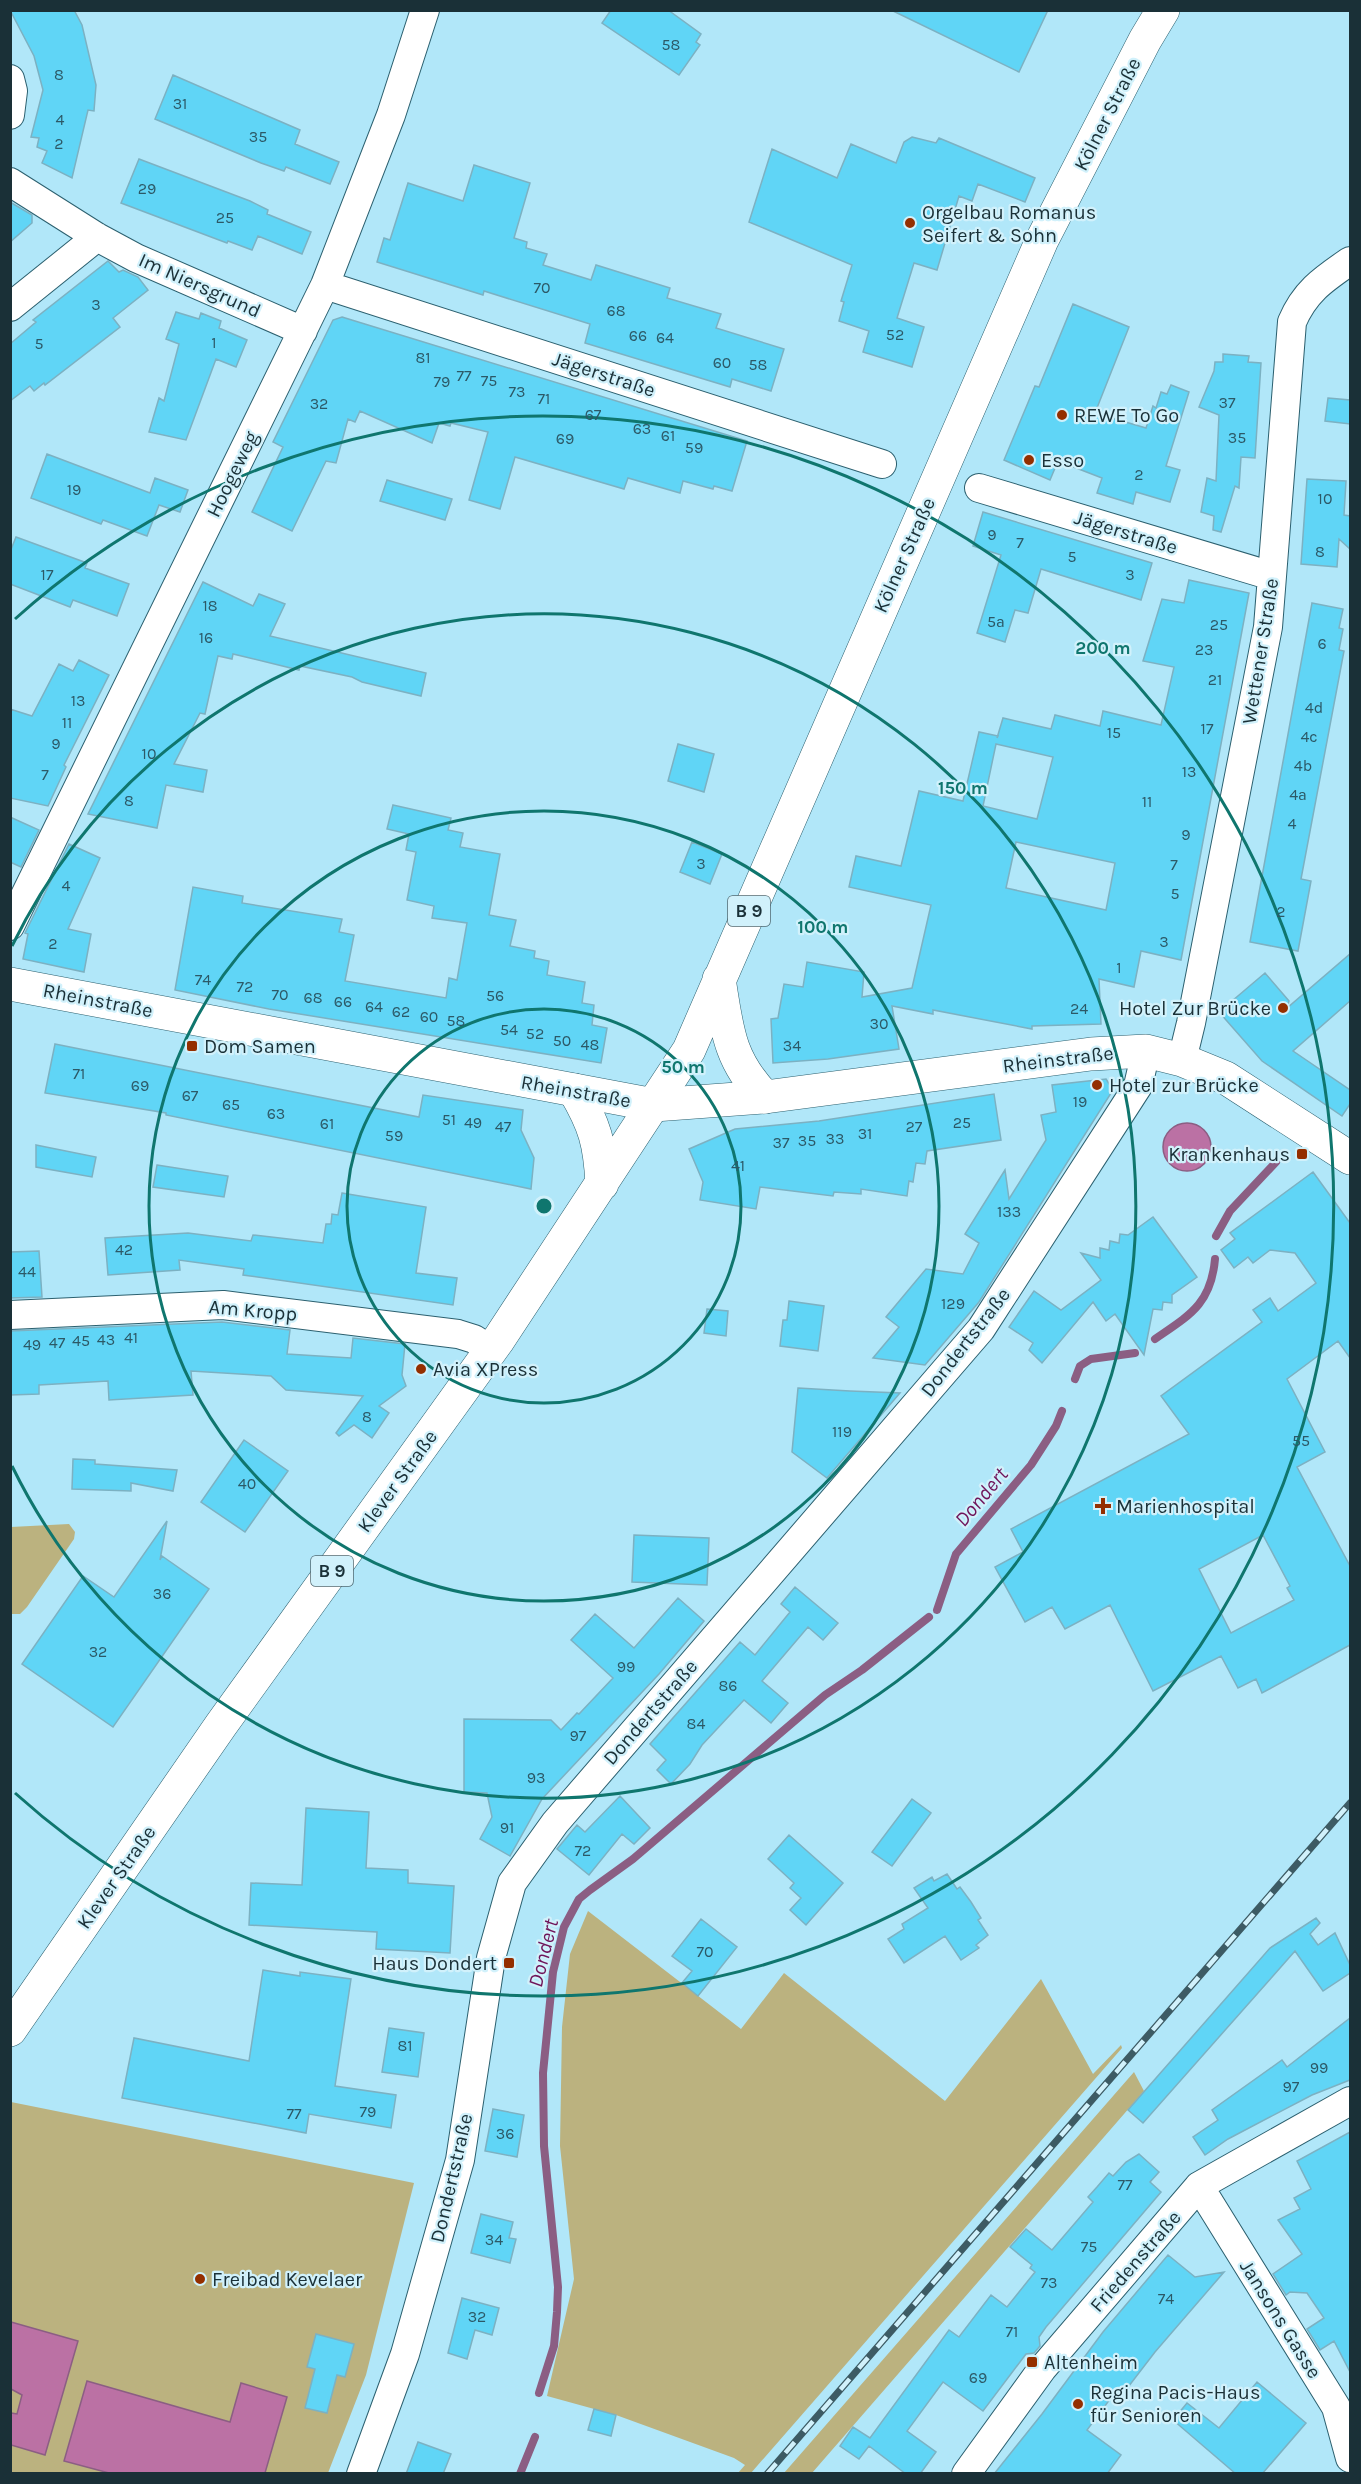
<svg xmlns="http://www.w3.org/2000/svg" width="1361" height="2484" font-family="Karla,sans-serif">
	<rect width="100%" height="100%" fill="#b1e7f9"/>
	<path fill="#bbb27f" d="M69 1524 75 1532 74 1539 27 1607 20 1614H11V1527Z
		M588 1911 741 2029 784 1973 945 2101 1041 1979 1093 2074 1121 2045 1122 2048 751 2473H738L745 2465 734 2458 616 2415 547 2396 574 2279 560 2146 562 2027 570 1954Z
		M1134 2072 1144 2091 812 2473H784Z
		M11 2102 414 2183 366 2375 328 2473H11Z"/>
	<path fill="#bb71a4" stroke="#8b5e83" stroke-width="1.5" d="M1163 1147a24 24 0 1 1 48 0a24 24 0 1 1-48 0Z
		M11 2322 78 2341 45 2455 11 2445V2413L17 2414 22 2395 11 2389Z
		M87 2381 230 2422 241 2383 287 2397 265 2473H109L64 2461Z"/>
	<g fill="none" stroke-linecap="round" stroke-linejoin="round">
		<path stroke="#8b5e83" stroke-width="8" d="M1216 1236 1230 1211 1276 1162
			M1155 1339C1190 1315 1211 1304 1215 1259
			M1075 1379 1080 1366 1091 1359 1135 1353
			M937 1610 956 1554 1031 1465 1056 1426 1062 1411
			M539 2393 554 2346 557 2312 558 2287 544 2146 543 2073 553 1972 564 1927 579 1899 590 1890 633 1859 825 1695 862 1670 929 1617
			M520 2474 535 2437"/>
	</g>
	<path fill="#60d5f6" stroke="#7cb1c2" stroke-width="1.5" fill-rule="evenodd" d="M10 10H74L82 25 96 85 94 111 88 110 72 178 42 163 47 151 37 147 39 138 31 137 43 90 34 56Z
		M611 10H668L701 34 696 42 700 45 679 75 602 23Z
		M891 10H1048L1019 72Z
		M173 75 300 130 295 144 339 162 330 184 286 167 284 171 261 163 155 119Z
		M912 137 936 143 939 138 1035 178 1025 202 978 184 972 201 959 196 937 270 914 263 897 318 924 327 912 367 863 352 869 331 839 321 844 302 841 301 852 265 749 222 772 149 837 178 851 144 896 163 904 142Z
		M139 159 250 201 268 210 267 214 311 232 302 254 258 236 252 250 228 241 227 243 121 203Z
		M474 165 530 183 514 238 527 242 526 248 547 254 543 265 591 280 596 265 670 288 667 298 721 314 716 328 784 349 771 391 732 379 730 387 585 343 590 324 484 291 483 295 377 262 384 238 390 240 408 183 463 201Z
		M10 202 32 215V223L10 242Z
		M108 261 119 272 123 270 138 277 148 290 113 318 120 327 45 385 44 383 34 391 30 386 10 401V344L36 322 33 320Z
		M1073 304 1129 327 1095 413 1146 428 1153 406 1156 408 1161 392 1167 394 1171 385 1189 392 1166 466 1180 470 1170 502 1136 492 1133 504 1097 493 1102 478 1058 461 1050 480 1004 460 1035 386 1039 387Z
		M176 312 199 319 201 313 221 321 219 328 247 340 236 367 216 359 186 440 149 432 159 398 164 401 179 344 166 339Z
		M342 317 747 441 732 491 714 486 713 489 683 481 680 493 628 478 624 489 515 457 500 509 469 500 488 432 451 423 450 426 439 423 432 443 360 411 355 422 348 419 336 463 326 461 292 531 252 512 283 447 273 442 333 320Z
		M1223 354 1249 356 1248 362 1261 363 1255 458 1241 457 1239 488 1235 486 1221 532 1213 530 1214 516 1201 512 1207 478 1216 481 1219 415 1199 407 1214 371 1215 362H1223Z
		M1328 398 1350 400V424L1325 421Z
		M47 454 150 493 155 478 188 490 180 512 159 505 147 536 103 520 101 524 31 498Z
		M1307 479 1346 481 1344 515 1350 516V549L1339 539 1337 567 1301 564Z
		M387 480 452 499 445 520 380 501Z
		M983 512 1152 563 1141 600 1041 569 1028 613 1015 610 1005 642 977 633 1001 555 973 546Z
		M16 537 87 563 85 568 129 584 117 616 73 600 70 607 10 584V552Z
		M1189 580 1249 593 1181 960 1141 951 1134 987 1099 979 1101 1024 1032 1026V1029L933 1010V1014L892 1006 899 1049 828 1059 773 1063 771 1019 778 1018 784 984 803 987 807 962 864 972 862 997 912 988 931 905 849 887 856 856 901 866 919 791 963 801 979 732 998 736 997 738 1003 718 1051 729 1055 715 1100 726 1103 711 1161 725 1174 667 1143 661 1162 599 1184 603ZM996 744 1053 757 1037 819 983 806ZM1016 842 1115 863 1106 910 1006 888Z
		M203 582 253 606 259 594 285 604 270 636 426 673 421 696 362 682 352 677 300 666 299 670 233 654 232 659 218 656 205 714 200 713 174 764 207 770 203 792 166 785 157 828 88 814Z
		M1312 603 1343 609 1339 628 1343 629 1339 650 1344 651 1301 879 1311 881 1298 951 1250 942Z
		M79 660 109 675 64 765 66 767 48 806 10 798V709L32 716 59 664 73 671Z
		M678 744 714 754 704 792 668 781Z
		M393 805 451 818 448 830 463 833 460 847 500 854 489 915 516 920 510 946 535 951 534 958 549 961 547 975 585 982 582 1003 594 1005 592 1025 607 1028 601 1063 269 1009 175 990 193 887 243 896 242 903 342 919 339 932 354 935 345 981 446 998 449 978 457 980 467 923 432 918 434 906 407 900 416 852 406 850 409 834 387 829Z
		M10 817 39 830 21 867 10 862Z
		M692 842 722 854 710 884 680 872Z
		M69 844 100 858 68 929 91 934 84 972 23 959 28 934 25 933Z
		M1350 954V1001L1293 1051 1350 1090V1104L1342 1116 1262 1061 1219 1012 1265 973 1289 1001 1287 1008Z
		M55 1044 419 1117 423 1095 523 1110 521 1130 534 1158 531 1189 166 1115V1113L45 1093Z
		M1106 1079 1113 1090 979 1302 925 1365 873 1358 899 1327 886 1317 926 1269 963 1274 979 1243 965 1234 1005 1170 1009 1199 1046 1140 1041 1115 1056 1112 1052 1085Z
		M994 1094 1001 1140 927 1151 925 1164 916 1163 913 1182 909 1181 907 1196 861 1189V1194L834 1192 833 1196 760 1187 756 1209 700 1200 703 1182 689 1149 735 1129 819 1121Z
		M36 1145 96 1157 92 1177 36 1167Z
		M157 1165 228 1176 224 1197 153 1187Z
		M1313 1172 1350 1223V1358L1338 1341 1287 1379 1325 1452 1297 1467 1350 1566V1645L1262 1693 1256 1679 1238 1688 1221 1656 1153 1691 1110 1605 1065 1629 1052 1607 1025 1622 995 1567 1023 1552 1011 1529 1189 1434 1161 1396 1262 1322 1253 1310 1270 1298 1278 1311 1316 1283 1295 1253 1270 1250 1253 1263 1248 1257 1234 1268 1221 1250 1235 1239 1230 1233ZM1263 1535 1290 1586 1287 1588 1294 1600 1231 1633 1199 1569Z
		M342 1193 426 1207 416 1273 457 1278 453 1305 243 1275 244 1269 179 1260 180 1270 108 1275 105 1238 188 1233 251 1241 253 1235 323 1243 326 1224H331L332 1214 338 1215Z
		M1153 1217 1197 1277 1172 1295V1303L1163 1302 1162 1310 1153 1309 1144 1355 1115 1314 1106 1321 1093 1302 1042 1363 1029 1350 1033 1343 1009 1327 1034 1291 1061 1310 1101 1280 1081 1253 1100 1258V1248L1109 1250 1110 1241 1119 1243 1120 1234 1128 1235Z
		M39 1251 42 1297 10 1298V1252Z
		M789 1301 824 1306 818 1351 780 1346 783 1320H787Z
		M707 1309 728 1311 726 1336 704 1333Z
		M222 1322 290 1330 287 1354 351 1358 353 1338 405 1344 402 1375 406 1386 379 1406 389 1413 372 1438 354 1425 339 1436 336 1433 363 1396 286 1390 271 1376 191 1371 193 1395 109 1400 108 1381 39 1385V1394L10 1395V1331Z
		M798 1388 850 1391 900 1393 827 1478 792 1452Z
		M244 1440 288 1471 245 1532 201 1502Z
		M73 1459 95 1460V1464L177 1470 173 1491 131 1483V1491L72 1489Z
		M167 1521 160 1560 162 1556 209 1589 113 1727 22 1664 83 1576 114 1597Z
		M634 1535 709 1538 707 1585 632 1582Z
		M795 1587 838 1623 823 1640 808 1627 762 1681 788 1703 771 1723 744 1700 702 1745 690 1764 671 1784 657 1770 666 1760 650 1744 740 1642 755 1655 790 1612 781 1604Z
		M678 1598 704 1621 659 1674 542 1799 510 1856 480 1839 492 1817 487 1793 464 1792V1719L551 1720 561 1730 577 1713 579 1714 613 1678 571 1640 595 1614 634 1648Z
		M620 1796 650 1828 634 1844 622 1834 589 1875 557 1849 577 1825 585 1832Z
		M912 1799 931 1813 892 1866 872 1852Z
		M306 1808 369 1812 366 1868 408 1870V1883L454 1886 450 1953 376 1949 377 1932 249 1925 251 1883 302 1885Z
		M789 1835 843 1883 806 1925 790 1910 801 1898 790 1888 794 1883 768 1859Z
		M947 1874 957 1889 960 1887 971 1902 981 1918 978 1920 988 1935 976 1945 979 1948 961 1960 945 1936 904 1963 888 1939 904 1929 902 1924 928 1908 914 1888 932 1877 934 1881Z
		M1316 1918 1320 1923 1310 1934 1318 1945 1335 1933 1350 1965V1973L1323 1991 1295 1951 1143 2123 1128 2110 1270 1948Z
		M701 1919 737 1947 698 1996 682 1983 692 1971 672 1956Z
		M263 1970 300 1976V1972L351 1979 335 2086 396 2095 391 2128 309 2114 306 2133 122 2098 134 2038 249 2061Z
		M1350 2018V2080L1312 2095 1228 2139 1205 2155 1193 2137 1218 2120 1212 2110 1282 2060 1287 2067Z
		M389 2028 424 2033 418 2077 382 2072Z
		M493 2109 524 2115 517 2157 485 2151Z
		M1350 2132V2372L1334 2341 1320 2350 1307 2329 1324 2318 1307 2293 1290 2292 1286 2295 1273 2274 1302 2254 1278 2220 1300 2209 1294 2198 1311 2189 1297 2161Z
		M1139 2154 1159 2172 1150 2182 1161 2192 1046 2327 1039 2337 1040 2346 1034 2353 1026 2354 983 2411 943 2382 907 2431 936 2452 920 2474H906L869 2446 859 2459 840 2446 853 2427 870 2438 949 2330 959 2337 991 2295 1007 2307 1035 2272 1030 2268 1032 2265 1010 2247 1026 2229 1052 2250 1093 2202 1088 2197 1097 2187 1109 2173 1113 2176 1126 2162Z
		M481 2214 513 2222 509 2238 516 2239 510 2263 471 2253Z
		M1168 2255 1195 2277 1224 2272 1155 2352 1122 2395 1116 2391 1087 2430 1121 2455 1107 2474H994L1042 2414 1103 2332Z
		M462 2298 499 2308 492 2335 475 2330 467 2359 448 2353Z
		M316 2334 354 2344 345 2377 337 2375 327 2413 305 2408 315 2369 307 2367Z
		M1257 2382 1306 2423 1262 2474H1236L1173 2420 1187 2403 1219 2428Z
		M594 2409 616 2415 611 2436 588 2430Z
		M418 2442 451 2454 443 2474H406Z"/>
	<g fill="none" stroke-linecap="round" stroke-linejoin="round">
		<g stroke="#2c606f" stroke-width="30">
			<path id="street" d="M10 79 13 91 10 115
				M10 182 97 237 136 258 303 331
				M325 285 882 464
				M10 307 97 237
				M979 488 1272 576
				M10 926 325 285 391 115 425 10
				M1182 1060 1191 1023 1268 627 1292 322C1305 291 1324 279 1350 261
				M10 1315 223 1305 458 1334 474 1339 491 1350
				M1199 2186 1336 2407 1350 2458
				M361 2474 405 2354 460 2160 491 1958 512 1883 555 1823 981 1329 1138 1086 1146 1051
				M966 2474 1042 2369 1199 2186 1350 2101"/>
		</g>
		<g stroke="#2c606f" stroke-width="34">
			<path id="secondary" d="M10 984 654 1105 765 1097 1091 1054 1146 1051 1182 1060 1226 1078 1350 1158"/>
		</g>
		<g stroke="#2c606f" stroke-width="34">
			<path id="primary" d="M719 979C727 1028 728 1059 765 1097
				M574 1090C595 1125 600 1144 602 1184
				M10 2030 221 1725 499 1339 689 1050 1042 240 1145 40 1163 10"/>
		</g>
		<use href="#street" stroke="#fff" stroke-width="28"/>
		<use href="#secondary" stroke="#fff" stroke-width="33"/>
		<use href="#primary" stroke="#fff" stroke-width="33"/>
		<g stroke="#3d5b64" stroke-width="7">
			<path id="rail" d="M767 2474 1350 1803"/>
		</g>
		<use href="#rail" stroke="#d1f1fb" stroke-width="4.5" stroke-dasharray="14" stroke-linecap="butt"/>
	</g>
	<g fill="none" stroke="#0f766e" stroke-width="3">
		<circle cx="544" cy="1206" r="197"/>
		<circle cx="544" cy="1206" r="395"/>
		<path d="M12 946A592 592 0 1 1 12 1466"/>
		<path d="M15 619A790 790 0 1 1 15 1793"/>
	</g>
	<g fill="#942f00" stroke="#d1f1fb" stroke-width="2">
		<circle cx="910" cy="223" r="6"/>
		<circle cx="1062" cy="415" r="6"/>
		<circle cx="1029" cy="460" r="6"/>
		<circle cx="1283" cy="1008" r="6"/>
		<rect x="186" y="1040" width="12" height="12" rx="3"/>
		<circle cx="1097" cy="1085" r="6"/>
		<rect x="1296" y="1148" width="12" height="12" rx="3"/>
		<circle cx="421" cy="1369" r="6"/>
		<path d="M1100 1497h6v6h6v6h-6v6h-6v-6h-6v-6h6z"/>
		<rect x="503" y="1957" width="12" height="12" rx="3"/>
		<circle cx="200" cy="2279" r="6"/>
		<rect x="1026" y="2356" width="12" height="12" rx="3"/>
		<circle cx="1078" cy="2404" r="6"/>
	</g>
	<g text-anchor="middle" stroke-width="4.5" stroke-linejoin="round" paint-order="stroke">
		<g font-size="16" fill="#2c5967">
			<text x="671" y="50">58</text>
			<text x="59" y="80">8</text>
			<text x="180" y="109">31</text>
			<text x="60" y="125">4</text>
			<text x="258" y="142">35</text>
			<text x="59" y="149">2</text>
			<text x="147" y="194">29</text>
			<text x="225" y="223">25</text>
			<text x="542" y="293">70</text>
			<text x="96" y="310">3</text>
			<text x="616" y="316">68</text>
			<text x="895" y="340">52</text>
			<text x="638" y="341">66</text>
			<text x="665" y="343">64</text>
			<text x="214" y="348">1</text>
			<text x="39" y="349">5</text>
			<text x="423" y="363">81</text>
			<text x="722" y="368">60</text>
			<text x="758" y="370">58</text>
			<text x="464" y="381">77</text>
			<text x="489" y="386">75</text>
			<text x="442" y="387">79</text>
			<text x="517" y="397">73</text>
			<text x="544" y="404">71</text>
			<text x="1227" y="408">37</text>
			<text x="319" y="409">32</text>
			<text x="593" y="420">67</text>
			<text x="642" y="434">63</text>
			<text x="668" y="441">61</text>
			<text x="1237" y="443">35</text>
			<text x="565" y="444">69</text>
			<text x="694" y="453">59</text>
			<text x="1139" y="480">2</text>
			<text x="74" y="495">19</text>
			<text x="1325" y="504">10</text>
			<text x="992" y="540">9</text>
			<text x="1020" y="548">7</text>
			<text x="1320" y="557">8</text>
			<text x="1072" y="562">5</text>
			<text x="47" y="580">17</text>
			<text x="1130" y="580">3</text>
			<text x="210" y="611">18</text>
			<text x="996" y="627">5a</text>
			<text x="1219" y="630">25</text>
			<text x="206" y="643">16</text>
			<text x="1322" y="649">6</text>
			<text x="1204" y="655">23</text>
			<text x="1215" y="685">21</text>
			<text x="78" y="706">13</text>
			<text x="1314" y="713">4d</text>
			<text x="67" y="728">11</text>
			<text x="1207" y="734">17</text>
			<text x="1114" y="738">15</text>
			<text x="1309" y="742">4c</text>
			<text x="56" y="749">9</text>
			<text x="149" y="759">10</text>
			<text x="1303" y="771">4b</text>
			<text x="1189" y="777">13</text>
			<text x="45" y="780">7</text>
			<text x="1298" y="800">4a</text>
			<text x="129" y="806">8</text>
			<text x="1147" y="807">11</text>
			<text x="1292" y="829">4</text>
			<text x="1186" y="840">9</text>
			<text x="701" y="869">3</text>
			<text x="1174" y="870">7</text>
			<text x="66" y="891">4</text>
			<text x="1175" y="899">5</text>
			<text x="1281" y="917">2</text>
			<text x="1164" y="947">3</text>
			<text x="53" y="949">2</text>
			<text x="1119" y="973">1</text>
			<text x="203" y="985">74</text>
			<text x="245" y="992">72</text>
			<text x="280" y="1000">70</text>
			<text x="495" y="1001">56</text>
			<text x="313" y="1003">68</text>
			<text x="343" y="1007">66</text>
			<text x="374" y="1012">64</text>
			<text x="1079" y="1014">24</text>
			<text x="401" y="1017">62</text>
			<text x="429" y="1022">60</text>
			<text x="456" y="1026">58</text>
			<text x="879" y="1029">30</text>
			<text x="509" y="1035">54</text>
			<text x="535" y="1039">52</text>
			<text x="562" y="1046">50</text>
			<text x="590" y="1050">48</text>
			<text x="792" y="1051">34</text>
			<text x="79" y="1079">71</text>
			<text x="140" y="1091">69</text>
			<text x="190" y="1101">67</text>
			<text x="1080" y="1107">19</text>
			<text x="231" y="1110">65</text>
			<text x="276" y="1119">63</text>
			<text x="449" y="1125">51</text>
			<text x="473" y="1128">49</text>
			<text x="962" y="1128">25</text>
			<text x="327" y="1129">61</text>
			<text x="503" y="1132">47</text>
			<text x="914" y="1132">27</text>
			<text x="865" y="1139">31</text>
			<text x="394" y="1141">59</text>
			<text x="835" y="1144">33</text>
			<text x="807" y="1146">35</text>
			<text x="781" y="1148">37</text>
			<text x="738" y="1171">41</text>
			<text x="1009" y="1217">133</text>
			<text x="124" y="1255">42</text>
			<text x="27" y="1277">44</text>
			<text x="953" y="1309">129</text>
			<text x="131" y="1343">41</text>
			<text x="106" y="1345">43</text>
			<text x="81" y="1346">45</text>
			<text x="57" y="1348">47</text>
			<text x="32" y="1350">49</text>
			<text x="367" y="1422">8</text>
			<text x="842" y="1437">119</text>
			<text x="1301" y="1446">55</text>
			<text x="247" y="1489">40</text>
			<text x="162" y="1599">36</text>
			<text x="98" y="1657">32</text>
			<text x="626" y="1672">99</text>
			<text x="728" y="1691">86</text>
			<text x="696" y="1729">84</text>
			<text x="578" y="1741">97</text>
			<text x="536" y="1783">93</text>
			<text x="507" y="1833">91</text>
			<text x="583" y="1856">72</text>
			<text x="705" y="1957">70</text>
			<text x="405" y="2051">81</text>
			<text x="1319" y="2073">99</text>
			<text x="1291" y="2092">97</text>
			<text x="368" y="2117">79</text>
			<text x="294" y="2119">77</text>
			<text x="505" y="2139">36</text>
			<text x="1125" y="2190">77</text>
			<text x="494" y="2245">34</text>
			<text x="1089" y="2252">75</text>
			<text x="1049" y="2288">73</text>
			<text x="1166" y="2304">74</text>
			<text x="477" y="2322">32</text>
			<text x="1012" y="2337">71</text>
			<text x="978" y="2383">69</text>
		</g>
		<g fill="#d1f1fb" stroke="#516a72" stroke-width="1.5">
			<rect x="728" y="896" width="42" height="30" rx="4.5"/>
			<rect x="311" y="1556" width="42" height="30" rx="4.5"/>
		</g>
		<g font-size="18" font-weight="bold" fill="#1a3037">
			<text x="749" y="917">B 9</text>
			<text x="332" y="1577">B 9</text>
		</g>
		<g font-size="20" fill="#1a3037" stroke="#d1f1fb">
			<text transform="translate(1107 114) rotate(-63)" y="7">Kölner Straße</text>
			<text transform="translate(200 285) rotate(24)" y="7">Im Niersgrund</text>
			<text transform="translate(604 374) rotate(18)" y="7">Jägerstraße</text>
			<text transform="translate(232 474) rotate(-64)" y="7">Hoogeweg</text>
			<text transform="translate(1126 532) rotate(17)" y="7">Jägerstraße</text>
			<text transform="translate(904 555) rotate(-66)" y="7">Kölner Straße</text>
			<text transform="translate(1260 651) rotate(-81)" y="7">Wettener Straße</text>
			<text transform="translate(98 1000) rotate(11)" y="7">Rheinstraße</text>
			<text transform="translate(1058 1059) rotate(-7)" y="7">Rheinstraße</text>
			<text transform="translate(576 1091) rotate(10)" y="7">Rheinstraße</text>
			<text transform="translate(253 1310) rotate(5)" y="7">Am Kropp</text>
			<text transform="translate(965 1342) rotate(-52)" y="7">Dondertstraße</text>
			<text transform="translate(397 1481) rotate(-54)" y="7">Klever Straße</text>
			<text transform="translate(650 1712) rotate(-49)" y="7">Dondertstraße</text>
			<text transform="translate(116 1877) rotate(-55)" y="7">Klever Straße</text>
			<text transform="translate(451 2178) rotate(-77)" y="7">Dondertstraße</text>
			<text transform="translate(1135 2261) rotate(-49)" y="7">Friedenstraße</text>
			<text transform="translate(1281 2319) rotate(58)" y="7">Jansons Gasse</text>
		</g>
		<g font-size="20" fill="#1a3037" stroke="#d1f1fb" text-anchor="start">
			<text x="922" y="219">Orgelbau Romanus<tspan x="922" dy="23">Seifert &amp; Sohn</tspan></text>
			<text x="1074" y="422">REWE To Go</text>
			<text x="1041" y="467">Esso</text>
			<text x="1271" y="1015" text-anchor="end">Hotel Zur Brücke</text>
			<text x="204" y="1053">Dom Samen</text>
			<text x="1109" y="1092">Hotel zur Brücke</text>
			<text x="1290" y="1161" text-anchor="end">Krankenhaus</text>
			<text x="433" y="1376">Avia XPress</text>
			<text x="1116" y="1513">Marienhospital</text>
			<text x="497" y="1970" text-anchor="end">Haus Dondert</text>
			<text x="212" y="2286">Freibad Kevelaer</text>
			<text x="1044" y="2369">Altenheim</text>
			<text x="1090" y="2399">Regina Pacis-Haus<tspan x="1090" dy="23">für Senioren</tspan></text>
		</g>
		<g font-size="21" font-style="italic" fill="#6f145a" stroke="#d1f1fb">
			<text transform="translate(981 1497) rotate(-50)" y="7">Dondert</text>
			<text transform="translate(543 1953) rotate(-76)" y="7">Dondert</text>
		</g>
	</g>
	<circle cx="544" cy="1206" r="9" fill="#0f766e" stroke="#d1f1fb" stroke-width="3"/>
	<g font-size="18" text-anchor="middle" font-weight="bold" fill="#0f766e" stroke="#d1f1fb" stroke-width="4.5" stroke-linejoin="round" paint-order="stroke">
		<text x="1103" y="654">200 m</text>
		<text x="963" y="794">150 m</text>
		<text x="823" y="933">100 m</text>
		<text x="683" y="1073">50 m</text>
	</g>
	<rect width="1361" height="2484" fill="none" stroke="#1a3037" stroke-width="24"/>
</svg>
